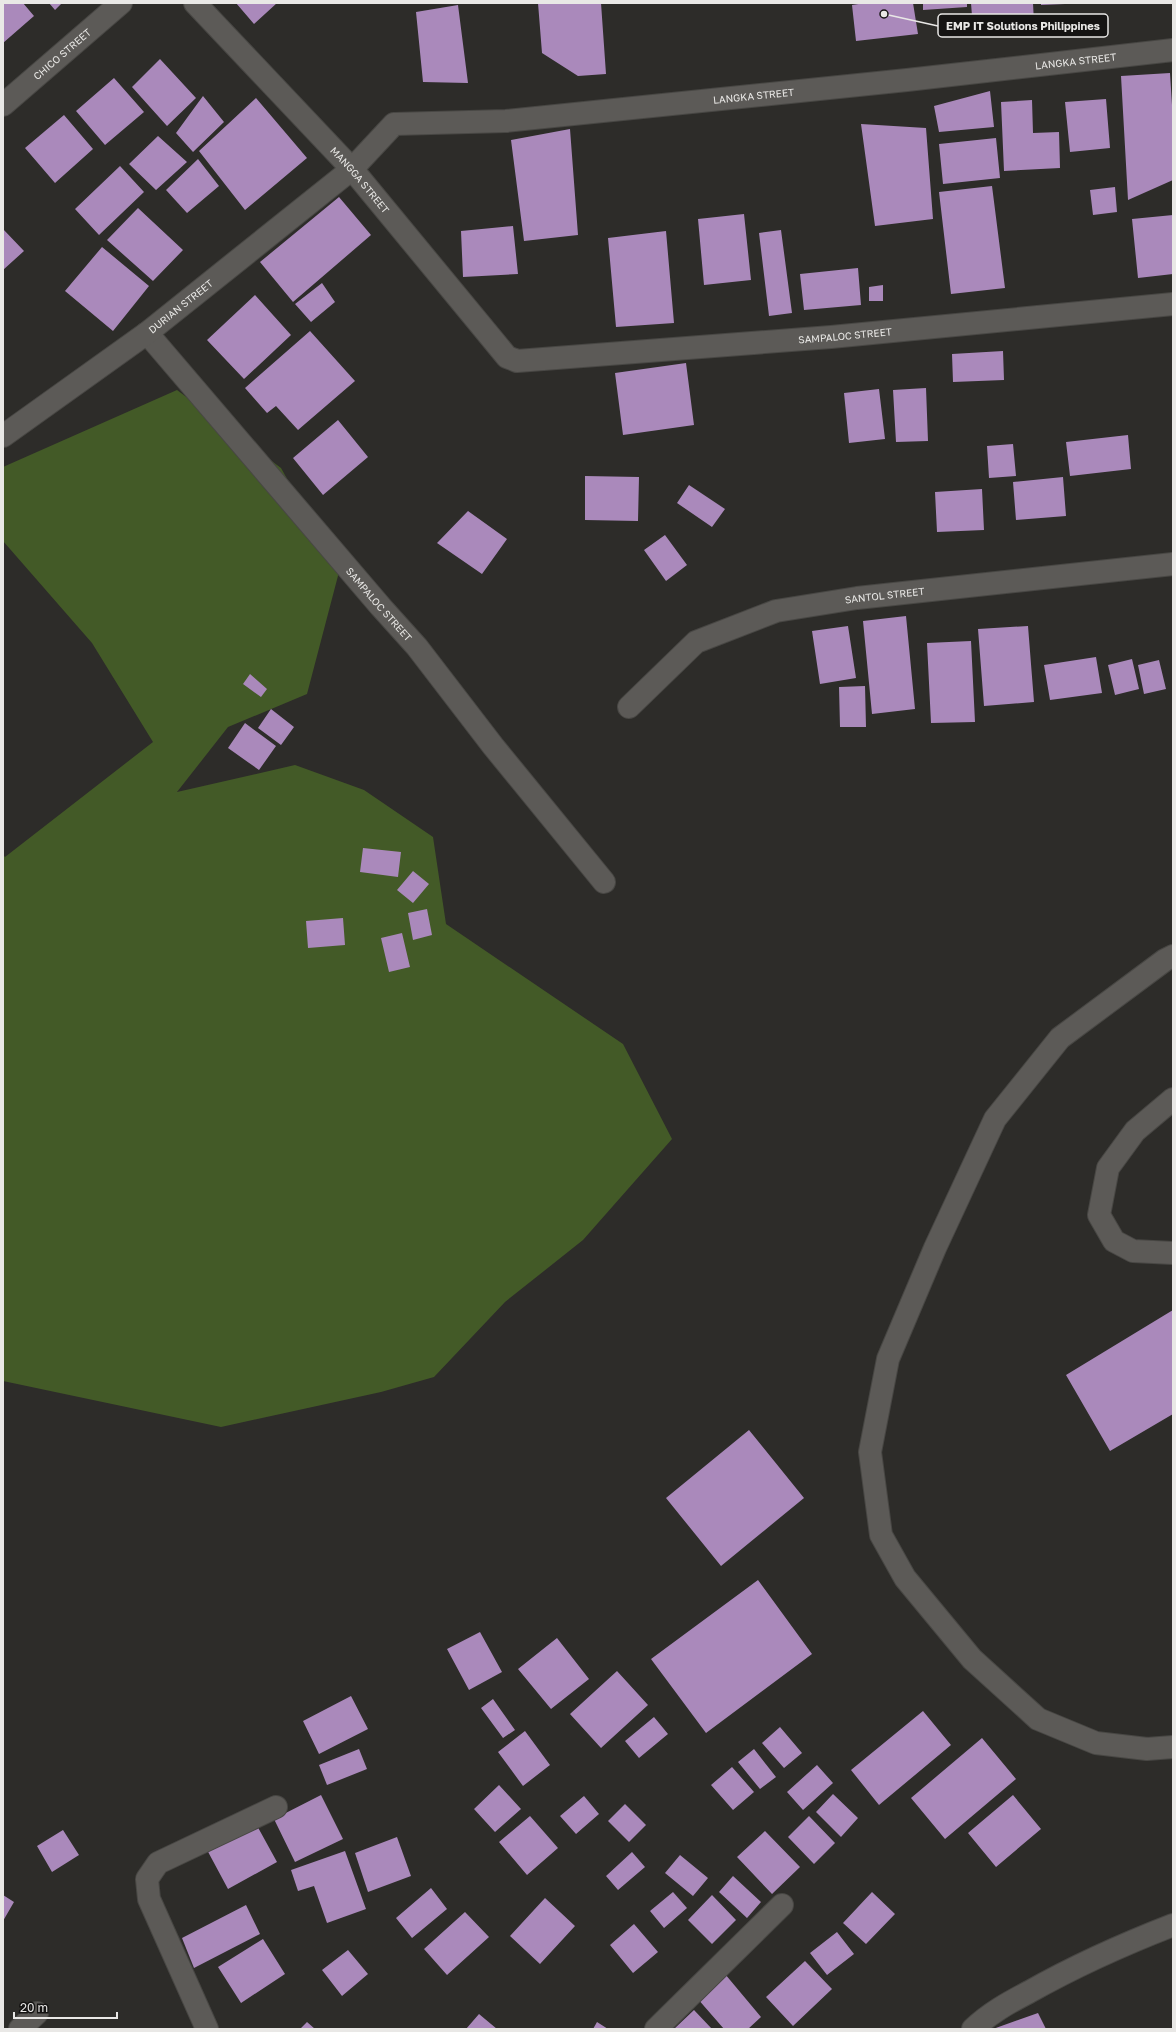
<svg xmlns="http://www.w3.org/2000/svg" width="1176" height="2032" font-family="'Golos Text',sans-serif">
	<rect width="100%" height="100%" fill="#2d2c29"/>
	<path fill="#435a27" d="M177 390 281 468 339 572 307 694 228 727 177 792 295 765 364 790 433 837 446 924 623 1044 672 1139 583 1240 505 1302 434 1377 381 1392 221 1427 3 1381V855L5 857 153 742 92 643 3 541V467Z"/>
	<path fill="#aa89bb" d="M3 3H23L34 16 3 43Z
		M49 3H62L55 10Z
		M236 3H277L254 24Z
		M538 3H601L606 74 578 76 542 53Z
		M865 3H913L918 34 856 41 852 5Z
		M923 3H967V7L923 10Z
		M971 3H1033L1034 23 973 29Z
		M1041 3H1065V4L1041 5Z
		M458 5 468 83 423 82 416 12Z
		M160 59 196 98 167 126 132 87Z
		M1170 73 1173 121V180L1128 200 1121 76Z
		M114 78 144 112 105 145 76 111Z
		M990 91 994 127 939 132 934 106Z
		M203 96 224 122 193 152 176 133Z
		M256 98 307 158 245 210 199 151Z
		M1106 99 1110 148 1070 152 1065 102Z
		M1032 100 1033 133 1059 132 1060 168 1004 171 1001 102Z
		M64 115 93 149 55 183 25 148Z
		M861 124 926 128 933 219 875 226Z
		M570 129 578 235 524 241 511 140Z
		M158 136 187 162 156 190 129 164Z
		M996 138 1000 178 943 184 939 144Z
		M198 159 219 186 187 213 166 190Z
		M120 166 144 192 99 235 75 209Z
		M992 186 1005 288 951 294 939 192Z
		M1115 187 1117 212 1093 215 1090 190Z
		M339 197 371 235 293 302 260 262Z
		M138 208 183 250 153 281 107 240Z
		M744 214 751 280 704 285 698 219Z
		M1173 215V274L1138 278 1132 219Z
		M513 226 518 274 463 277 461 231Z
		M3 229 24 251 3 270Z
		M781 230 792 313 769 316 759 233Z
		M666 231 674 323 616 327 608 238Z
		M102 247 149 286 113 331 65 291Z
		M858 268 861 305 804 310 800 274Z
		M322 283 335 302 311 322 295 304Z
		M883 285V301H869V287Z
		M255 295 291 335 244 379 207 340Z
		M310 331 355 381 298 430 276 406 267 413 245 388Z
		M1003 351 1004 380 953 382 952 354Z
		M686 363 694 425 623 435 615 373Z
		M926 388 928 441 896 442 893 390Z
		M879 389 885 439 849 443 844 393Z
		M338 420 368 457 323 495 293 458Z
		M1128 435 1131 469 1070 476 1066 442Z
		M1013 444 1016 476 989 478 987 446Z
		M585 476 639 477 638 521 585 520Z
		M1063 477 1066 516 1016 520 1013 482Z
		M689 485 725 509 712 527 677 503Z
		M982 489 984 530 937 532 935 492Z
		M468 511 507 539 482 574 437 543Z
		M665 535 687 565 666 581 644 550Z
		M906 616 915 709 872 714 863 621Z
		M848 626 856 678 820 684 812 631Z
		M1028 626 1034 702 984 706 978 629Z
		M971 641 975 722 931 723 927 643Z
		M1096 657 1102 693 1050 700 1044 665Z
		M1132 659 1139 689 1115 695 1108 665Z
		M1159 660 1166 689 1144 694 1138 665Z
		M250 674 267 689 261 697 243 684Z
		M865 686 866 727H840L839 687Z
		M271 709 294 727 281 745 258 728Z
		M245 723 276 746 259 770 228 748Z
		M363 848 401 852 398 877 360 872Z
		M413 871 429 884 413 903 397 890Z
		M427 909 432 935 413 940 408 913Z
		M343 918 345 945 308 948 306 921Z
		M402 933 410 967 389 972 381 938Z
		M1173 1310V1414L1110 1451 1066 1375Z
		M749 1430 804 1498 721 1566 666 1498Z
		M758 1580 812 1654 706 1733 651 1659Z
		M480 1632 502 1672 469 1690 447 1649Z
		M557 1638 589 1679 551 1709 518 1669Z
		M617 1671 648 1705 601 1748 570 1714Z
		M351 1696 368 1729 319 1754 303 1721Z
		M493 1699 515 1730 503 1738 481 1708Z
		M923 1711 951 1745 879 1805 851 1770Z
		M654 1717 668 1734 639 1758 625 1741Z
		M780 1727 802 1753 784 1768 762 1743Z
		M525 1731 550 1765 523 1786 498 1752Z
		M982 1738 1016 1779 945 1839 911 1798Z
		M359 1749 367 1769 327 1785 319 1765Z
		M754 1749 776 1777 760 1789 738 1762Z
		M817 1765 833 1783 803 1810 787 1792Z
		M732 1767 754 1792 733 1810 711 1785Z
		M499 1785 521 1809 495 1832 474 1809Z
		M833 1794 858 1818 841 1837 816 1812Z
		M321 1795 343 1839 295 1862 274 1819Z
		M1013 1795 1041 1829 996 1867 968 1833Z
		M584 1796 599 1814 576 1834 560 1816Z
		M625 1804 646 1825 629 1842 608 1821Z
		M530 1816 558 1848 527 1875 499 1842Z
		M809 1816 835 1843 814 1864 788 1837Z
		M255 1822 277 1862 228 1889 206 1848Z
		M63 1830 79 1855 52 1872 37 1846Z
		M765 1831 800 1867 772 1894 737 1857Z
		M397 1837 411 1876 368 1892 355 1853Z
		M345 1851 366 1909 327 1923 314 1886 298 1891 291 1870Z
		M632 1852 645 1867 618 1890 606 1876Z
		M680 1855 708 1878 693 1896 665 1873Z
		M733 1876 761 1902 747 1918 719 1892Z
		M431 1888 447 1909 412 1938 396 1918Z
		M673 1892 687 1908 664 1928 650 1911Z
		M872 1892 895 1914 866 1944 843 1923Z
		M3 1895 14 1902 3 1921Z
		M712 1895 736 1920 712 1944 688 1920Z
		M545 1898 575 1926 540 1964 510 1936Z
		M246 1905 260 1934 194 1968 182 1938Z
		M465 1912 489 1937 447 1975 424 1949Z
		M634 1924 658 1952 633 1973 610 1945Z
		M837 1932 854 1954 827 1975 810 1953Z
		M263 1939 285 1974 241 2003 218 1967Z
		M348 1950 368 1974 342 1996 322 1970Z
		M805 1961 832 1989 793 2026 766 1997Z
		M725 1974 761 2017 748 2029H724L697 1998Z
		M694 2010 712 2029H674Z
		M1038 2013 1046 2029H993Z
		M479 2014 497 2029H466Z
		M307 2022 315 2029H300Z
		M597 2022 608 2029H593Z"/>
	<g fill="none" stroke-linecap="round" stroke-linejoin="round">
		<g stroke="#484744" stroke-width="24">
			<g id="minor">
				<path id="s1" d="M195 3 352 169 507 357 517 361 831 337 1173 304"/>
				<path id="s2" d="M3 105 121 3"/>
				<path id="s3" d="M147 333 381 607 417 647 493 746 604 882"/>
				<path id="s4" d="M3 436 147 333 352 169 394 124 506 121 907 80 1173 50"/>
				<path id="s5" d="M629 707 696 642 776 611 857 598 1173 564"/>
				<path d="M1173 956 1165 960 1060 1038 995 1119 935 1248 888 1359 870 1452 881 1535 905 1578 972 1659 1038 1719 1096 1743 1147 1749 1173 1747"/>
				<path d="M1173 1099 1135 1131 1108 1168 1099 1215 1114 1241 1133 1251 1173 1253"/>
				<path d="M20 2029 37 2013"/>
				<path d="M207 2029 149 1899 147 1879 158 1863 276 1807"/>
				<path d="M656 2029 782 1905"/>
				<path d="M973 2029C990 2013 1008 2003 1029 1992 1075 1966 1124 1944 1173 1925"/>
			</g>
		</g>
		<use href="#minor" stroke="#5c5a57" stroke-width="22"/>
	</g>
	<g text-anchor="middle" stroke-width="4" stroke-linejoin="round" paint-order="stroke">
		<g font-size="10" fill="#e9e8e6" stroke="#151413">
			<text dy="4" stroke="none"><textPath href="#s2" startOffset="78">CHICO STREET</textPath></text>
			<text dy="4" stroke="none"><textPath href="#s4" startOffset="1186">LANGKA STREET</textPath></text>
			<text dy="4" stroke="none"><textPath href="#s4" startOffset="862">LANGKA STREET</textPath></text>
			<text dy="4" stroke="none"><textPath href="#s1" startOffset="242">MANGGA STREET</textPath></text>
			<text dy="4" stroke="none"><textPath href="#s4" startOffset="220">DURIAN STREET</textPath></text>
			<text dy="4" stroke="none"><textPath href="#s1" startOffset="812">SAMPALOC STREET</textPath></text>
			<text dy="4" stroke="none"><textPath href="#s5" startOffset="289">SANTOL STREET</textPath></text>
			<text dy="4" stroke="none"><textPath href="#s3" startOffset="357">SAMPALOC STREET</textPath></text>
		</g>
	</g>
	<path fill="none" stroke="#e9e8e6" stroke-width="1.5" d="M884 14L938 26"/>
	<circle fill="#e9e8e6" stroke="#151413" stroke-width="1.5" cx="884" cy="14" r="4"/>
	<rect fill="#151413" stroke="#e9e8e6" stroke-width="1.5" x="938" y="14" width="170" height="23" rx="4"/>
	<g font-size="11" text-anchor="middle" font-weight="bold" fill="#e9e8e6">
		<text x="1023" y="30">EMP IT Solutions Philippines</text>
	</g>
	<rect width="1176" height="2032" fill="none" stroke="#e9e8e6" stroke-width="8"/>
	<path d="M14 2012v6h103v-6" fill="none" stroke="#e9e8e6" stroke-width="2"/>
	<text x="20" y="2012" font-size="12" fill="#e9e8e6" stroke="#151413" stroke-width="3" paint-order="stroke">20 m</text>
</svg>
